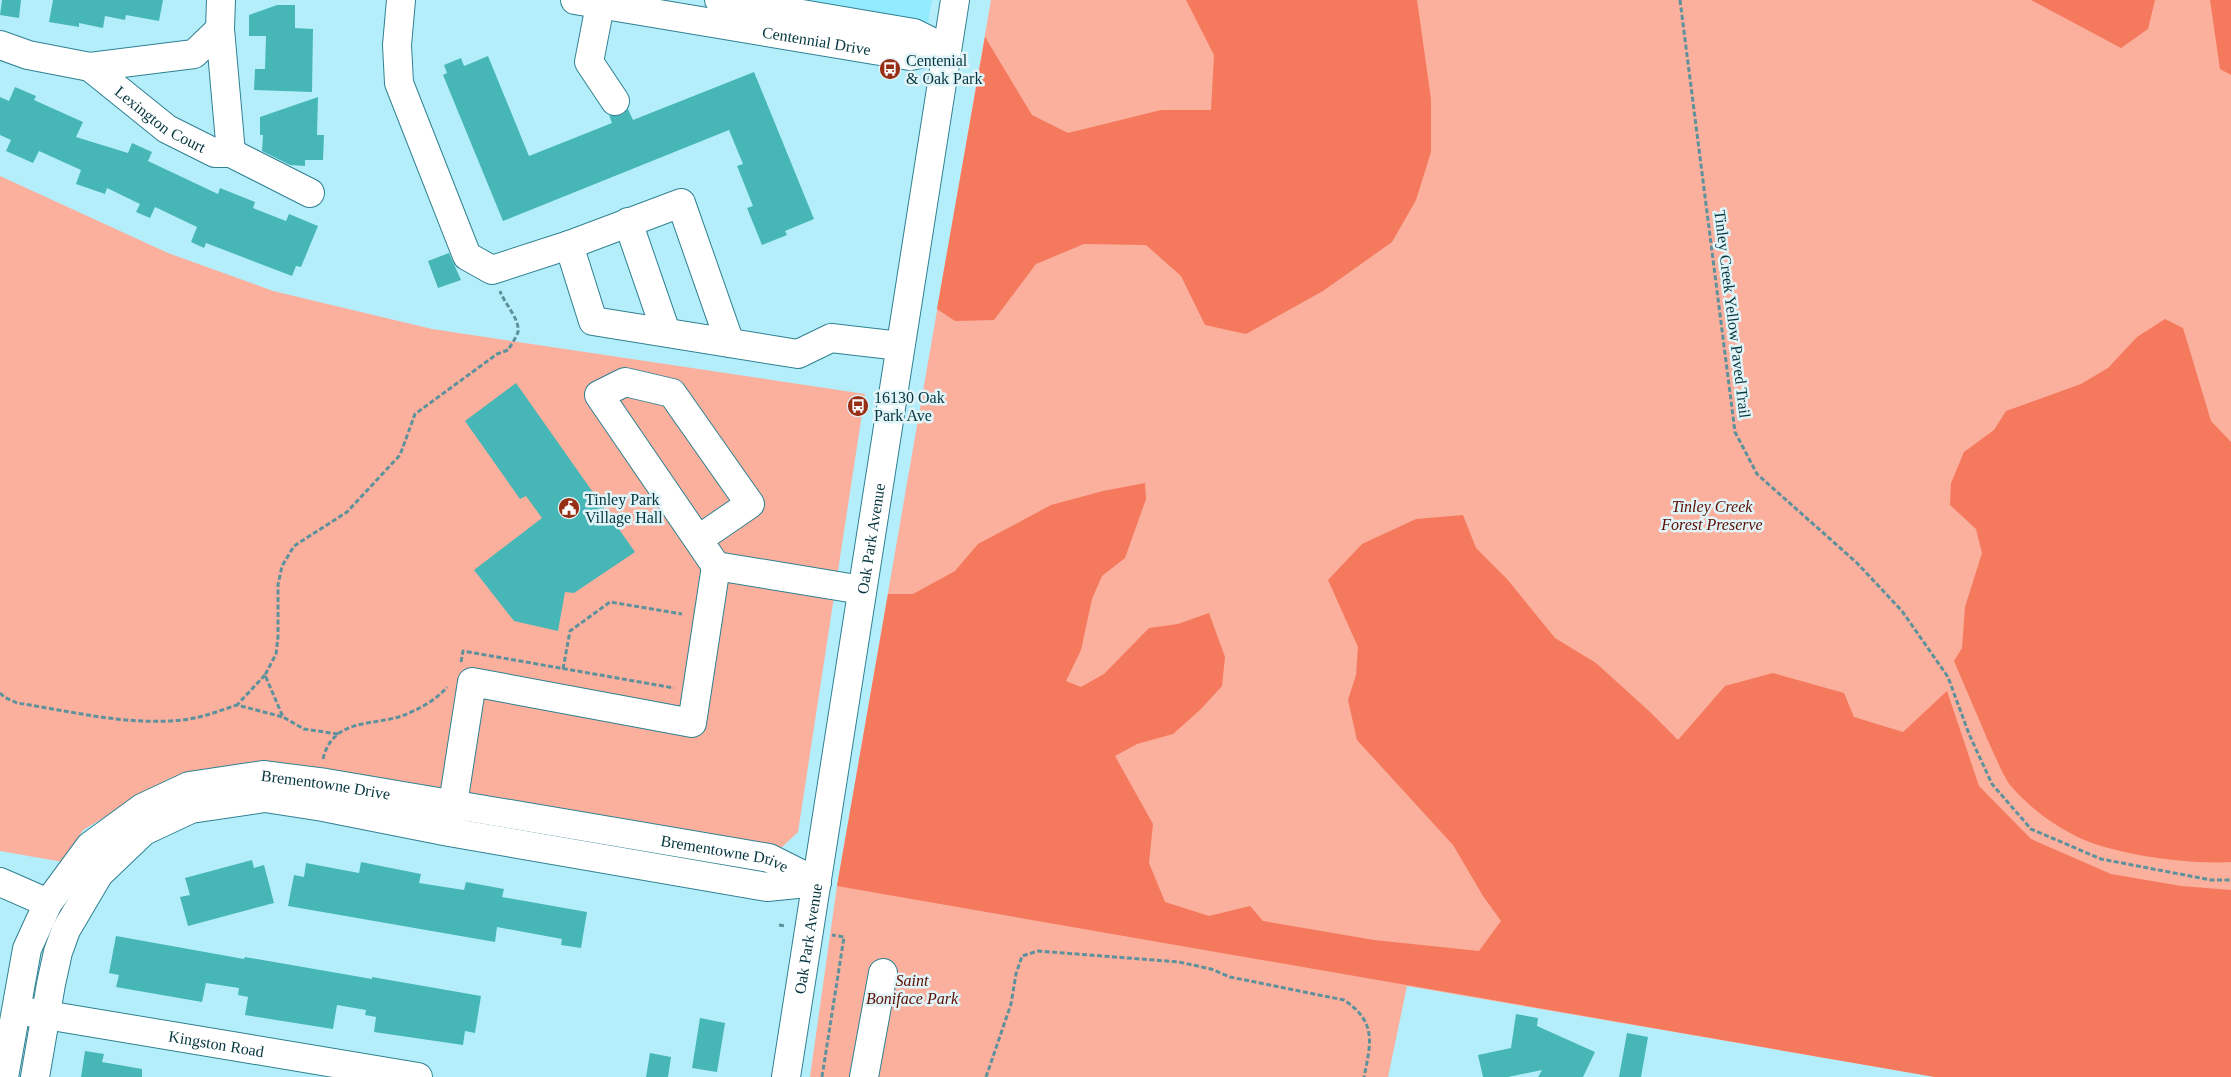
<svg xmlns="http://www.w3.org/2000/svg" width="2231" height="1077" font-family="'Times New Roman',serif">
	<rect width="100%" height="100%" fill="#b5eefb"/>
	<path fill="#93ebff" d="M808 0H932L928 22Z"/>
	<path fill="#fbaf9d" d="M991 0H2231V1077H1935L1407 986 1388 1077H810L837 886Z
		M0 176 168 253 273 291 432 329 865 394 798 832 780 849 269 765 170 778 83 830 63 862 0 851Z"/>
	<path fill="#f4795d" d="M1186 0H1417L1431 99V152L1416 200 1392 242 1323 291 1246 334 1205 325 1181 276 1146 245 1084 244 1036 264 994 320 955 321 937 309 985 37 1032 115 1068 133 1161 110H1211L1214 55Z
		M2031 0H2155L2148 29 2121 48Z
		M2210 0H2231V75L2220 69Z
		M2165 319 2183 328 2211 421 2231 442V862C2191 865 2106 854 2072 834 2049 822 2027 805 2010 785 2001 772 1995 755 1988 741 1977 714 1965 687 1954 661L1962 648 1965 607 1982 553 1976 529 1950 505 1951 483 1964 452 1994 430 2006 411 2081 384 2108 368 2137 337Z
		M1145 483 1146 499 1125 558 1102 576 1092 599 1081 650 1066 681 1081 687 1104 674 1149 628 1178 624 1209 613 1225 657 1222 686 1201 709 1173 734 1137 744 1115 756 1153 824 1149 863 1165 902 1209 916 1250 906 1263 921 1374 940 1479 951 1501 921 1483 896 1453 845 1357 740 1348 700 1356 675 1358 647 1328 580 1362 544 1416 519 1463 515 1476 548 1507 579 1555 638 1596 663 1649 711 1678 740 1725 686 1773 673 1844 693 1854 717 1903 732 1947 691 1979 786 2031 839 2111 874 2181 886 2231 890V1077H1935L837 886 888 594H913L955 571 978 544 1051 505 1103 491Z"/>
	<path fill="#46b7b6" d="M2 0H21L19 18 0 15Z
		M53 0H163L159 21 126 15 125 20 105 16 103 28 79 23V27L49 22Z
		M277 5H295V28L313 29 312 92 254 90 255 69H265L266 36H249V15Z
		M488 56 529 156 612 123 609 115 616 116 623 114 628 109 633 120 754 72 814 219 785 231 787 235 762 245 747 208 753 206 737 166 743 164 729 130 503 221 443 75 447 73 444 65 461 58 464 66Z
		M15 87 36 96 34 100 83 122 76 137 128 153 132 143 152 152 148 161 218 194 220 188 255 202 253 208 286 221 289 214 318 226 301 267 296 266 292 276 206 243 204 248 191 242 197 227 155 207 150 218 136 212 140 204 107 188 105 194 76 184 81 170 39 151 33 163 6 151 11 140 0 135V97L9 101Z
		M318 97 317 135H324L323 160H305V166L290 165 262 151 263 135H260V117Z
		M449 253 461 280 438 288 428 261Z
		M516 383 635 552 574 593 565 592 558 631 514 621 474 570 542 518 526 496 520 499 465 421Z
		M252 860 254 868 264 865 274 903 188 926 180 897 190 895 185 878Z
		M361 862 421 874 419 883 464 890 466 882 504 889 502 897 587 912 581 948 561 945 562 939 497 927 495 942 288 906 294 875 304 877 306 863 359 873Z
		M116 936 244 959 245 957 372 979V977L481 996 475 1033 465 1031 463 1045 374 1032 376 1017 365 1015 366 1010 337 1005 333 1029 245 1015 248 997 238 995 239 988 206 983 202 1002 116 987 119 975 109 973Z
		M1516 1014 1538 1018 1537 1026 1595 1052 1583 1077H1538L1542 1070 1508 1077H1483L1478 1055 1511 1048Z
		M700 1018 725 1023 717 1072 692 1068Z
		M1627 1033 1648 1037 1641 1077H1619Z
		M85 1051 104 1054 102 1062 142 1069V1077H81Z
		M650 1053 671 1057 668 1077H646Z"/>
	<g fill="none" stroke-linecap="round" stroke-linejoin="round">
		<g stroke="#2f8091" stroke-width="30">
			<g id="minor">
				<path d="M401 0 397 45 399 83 467 256 492 270 569 245 681 203 730 343"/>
				<path id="s1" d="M575 0 910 56 946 49"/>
				<path d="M601 0 589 62 615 101"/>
				<path d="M719 0 914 33 946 49"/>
				<path d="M0 45 28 55 90 67 194 54 220 29 221 0"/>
				<path id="s2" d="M90 67 167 129 215 153H231L220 29"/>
				<path d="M231 153 310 193"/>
				<path d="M628 222 666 332"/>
				<path d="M569 245 593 321 798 354 831 338 900 346"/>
				<path d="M699 539 750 504 672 393 625 382 599 395 716 566 862 590"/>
				<path d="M450 823 472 682 692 723 716 566"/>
				<path d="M0 882 48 903"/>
				<path id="s3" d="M28 1012 418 1077"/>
				<path id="s4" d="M4 1077 27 949 48 903 90 846 142 808 189 786 263 775 326 783 769 858 817 882"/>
				<path d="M35 1077 51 984 58 952 66 930 99 874 144 831 191 809 265 798 323 807 449 832 767 887 817 882"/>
				<path id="s5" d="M786 1077 955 0"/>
				<path d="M864 1077 883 973"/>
			</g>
		</g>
		<path stroke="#5d929d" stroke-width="3" stroke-dasharray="5 2.5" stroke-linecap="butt" d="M1680 0 1735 432 1757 474 1857 563 1902 611 1948 677 1969 734 1992 784 2031 829 2101 859 2211 880H2231
			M461 662 463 651 674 688
			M563 669 570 631 610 602 682 614
			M265 675 237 705 283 717
			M0 693 4 697 17 703C70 711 128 726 182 720 201 718 219 711 237 705
			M338 734 304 729 283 717 265 675 276 654 278 637V585L282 566 294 546 347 512 400 455 415 414 497 354 508 350C511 345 516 338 518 332 520 319 504 303 500 291
			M323 759C333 718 371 726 402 716 417 710 437 700 447 687
			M779 925 786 926
			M822 1077 844 937 832 935
			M986 1077 1011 1004 1016 974 1022 956 1038 951 1179 962 1211 969 1230 977 1344 1000C1377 1022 1371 1043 1364 1077"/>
		<use href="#minor" stroke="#fff" stroke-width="28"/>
	</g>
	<defs>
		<g id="bus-disc" transform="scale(1.125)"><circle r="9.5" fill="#972f17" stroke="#e1f4f8"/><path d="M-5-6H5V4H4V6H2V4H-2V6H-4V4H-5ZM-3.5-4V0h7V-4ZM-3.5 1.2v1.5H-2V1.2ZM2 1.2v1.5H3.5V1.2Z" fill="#fff"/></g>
		<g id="civic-disc" transform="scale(1.125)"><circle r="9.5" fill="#972f17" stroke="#e1f4f8"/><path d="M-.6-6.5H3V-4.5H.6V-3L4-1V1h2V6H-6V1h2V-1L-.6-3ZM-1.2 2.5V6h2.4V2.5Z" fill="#fff"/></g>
	</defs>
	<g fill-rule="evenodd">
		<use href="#bus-disc" x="890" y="69"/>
		<use href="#bus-disc" x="858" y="406"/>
		<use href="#civic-disc" x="569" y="508"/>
	</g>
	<g text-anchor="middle" stroke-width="5" stroke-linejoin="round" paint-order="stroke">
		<g font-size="16" fill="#05363f" stroke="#e1f4f8">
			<text dy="6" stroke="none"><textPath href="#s1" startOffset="245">Centennial Drive</textPath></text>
			<text dy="6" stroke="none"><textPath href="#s2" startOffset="88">Lexington Court</textPath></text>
			<text transform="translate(1733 314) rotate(83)" y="6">Tinley Creek Yellow Paved Trail</text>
			<text dy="6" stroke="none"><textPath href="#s5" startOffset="545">Oak Park Avenue</textPath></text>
			<text dy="6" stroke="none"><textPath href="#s4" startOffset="506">Brementowne Drive</textPath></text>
			<text dy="6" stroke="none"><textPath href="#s4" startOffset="911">Brementowne Drive</textPath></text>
			<text dy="6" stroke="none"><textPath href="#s5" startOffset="140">Oak Park Avenue</textPath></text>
			<text dy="6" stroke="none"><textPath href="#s3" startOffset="191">Kingston Road</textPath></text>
		</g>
		<g font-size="16" fill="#05363f" stroke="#e1f4f8" text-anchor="start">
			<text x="906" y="66">Centenial<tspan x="906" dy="18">&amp; Oak Park</tspan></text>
			<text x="874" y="403">16130 Oak<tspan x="874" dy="18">Park Ave</tspan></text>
			<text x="585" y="505">Tinley Park<tspan x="585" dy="18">Village Hall</tspan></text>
		</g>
		<g font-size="16" font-style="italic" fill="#5b0e00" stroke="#e1f4f8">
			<text x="1712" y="512">Tinley Creek<tspan x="1712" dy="18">Forest Preserve</tspan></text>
			<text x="912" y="986">Saint<tspan x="912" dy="18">Boniface Park</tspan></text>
		</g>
	</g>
</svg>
